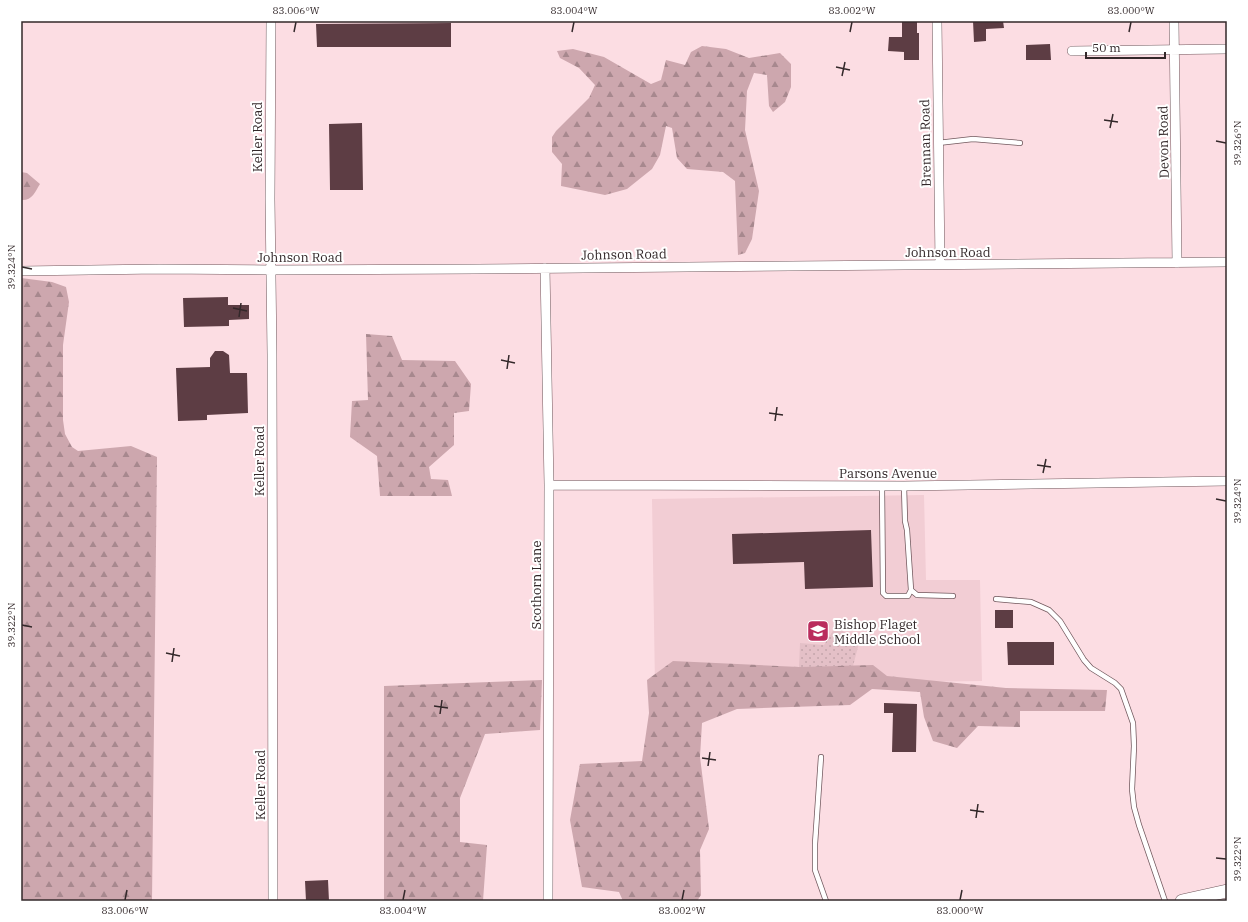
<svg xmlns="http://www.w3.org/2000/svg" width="1248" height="922" font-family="'IBM Plex Serif',serif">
	<defs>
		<pattern id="green-dots" width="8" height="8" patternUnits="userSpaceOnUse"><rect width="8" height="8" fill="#e4c0c7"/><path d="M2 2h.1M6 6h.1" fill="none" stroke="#c4a5ab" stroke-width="1.8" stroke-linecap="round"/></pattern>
		<pattern id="forest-firs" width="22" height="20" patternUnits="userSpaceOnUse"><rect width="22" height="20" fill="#cda7ae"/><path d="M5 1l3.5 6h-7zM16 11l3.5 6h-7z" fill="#a7888e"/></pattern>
	</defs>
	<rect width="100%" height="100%" fill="#fcdde3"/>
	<path fill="#f2cdd4" d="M924 495 926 580H980L982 681 655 686 652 499Z"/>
	<path fill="url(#green-dots)" d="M836 626 859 643 853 666 799 667 800 643 824 645Z"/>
	<path fill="url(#forest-firs)" d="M702 46 726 49 749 58 780 53 791 64V87L785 102 773 112 769 106 767 75 754 73 747 91 745 130 759 191 752 239 745 253 738 255 735 181 723 172 687 169 677 158 672 128 666 126 660 155 652 169 627 189 605 195 561 186 562 164 552 152V137L556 131 589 98 595 85 579 68 560 58 557 51 573 49 604 57 651 84 661 80 666 60 685 65 691 52Z
		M21 172 27 173 40 184C35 192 32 201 21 200Z
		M21 278 52 282 66 287 69 302 63 345V420L65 434 72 447 78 451 131 446 157 457 152 901H21Z
		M366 334 392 336 402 360 455 361 471 384 469 411 454 413V445L429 467 431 479 448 480 452 496H380L377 456 350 437 352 401 368 400Z
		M673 661 799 667 873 665 887 676 1006 688 1107 690 1105 711H1020V727L978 726 957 748 933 741 924 717 920 692 872 689 850 705 737 709 702 723 700 757 709 829 700 850 701 895 697 901H623L619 892 582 887 570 820 580 764 642 761 649 713 647 680Z
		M542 680 540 730 485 734 460 798V842L487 845 483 901H384V686Z"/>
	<path fill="#5d3d44" d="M902 21H917V33H919V60H904V52L888 51 889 37H902Z
		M973 21H1003L1004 28 986 29V41L974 42Z
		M451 23V47H317L316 24Z
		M1050 44 1051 60H1026V45Z
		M362 123 363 190H330L329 124Z
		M228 297V305H249V319L229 320V326L184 327 183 298Z
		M215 351H223L229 355 230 373H247L248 413 207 415V420L178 421 176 368 210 367V358Z
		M871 530 873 587 805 589 804 562 733 564 732 534Z
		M995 610H1013V628H995Z
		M1007 642H1054V665H1008Z
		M884 703 917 704 916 752H892L893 713H884Z
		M328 880 329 901H306L305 881Z"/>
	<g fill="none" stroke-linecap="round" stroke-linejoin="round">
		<g stroke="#71585d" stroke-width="6">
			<path id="lane" d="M938 143 973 139 1020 143
				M882 486 883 593 886 596H908L911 590 907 530 905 521 904 486
				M911 590 917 595 953 596
				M996 599 1031 602 1049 610 1060 621 1084 660 1091 668 1115 683 1121 689 1133 723 1134 746 1132 789 1134 807 1139 825 1165 901
				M821 757 815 844V870L826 901"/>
		</g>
		<g stroke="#71585d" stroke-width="10">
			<path id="street" d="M271 21 270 199 272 354 273 901
				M937 21 940 264
				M1174 21 1177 263
				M1072 51 1227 49
				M545 268 549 485 548 901
				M21 271 159 269 271 270 477 269 1227 262
				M549 485 904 486 1227 481"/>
		</g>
		<g stroke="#71585d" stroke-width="14">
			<path id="secondary" d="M1182 901 1227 891"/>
		</g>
		<use href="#lane" stroke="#fff" stroke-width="4.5"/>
		<use href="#street" stroke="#fff" stroke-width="9"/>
		<use href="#secondary" stroke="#fff" stroke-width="13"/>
	</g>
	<path fill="none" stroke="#33282a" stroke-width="1.5" d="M294 32 296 22M572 32 574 22M850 32 852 22M1129 32 1131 22M836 67 850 70M842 76 845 62M1104 120 1118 122M1110 128 1113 114M1216 141 1226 143M22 267 32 269M233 308 247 311M239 317 241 303M501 360 515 363M507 369 509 355M769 413 783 415M775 421 777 407M1037 465 1051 467M1043 473 1046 459M1216 499 1226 501M22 625 32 627M166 653 180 656M172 662 174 648M434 706 448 708M440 714 442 700M702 758 716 760M708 766 710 752M970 810 984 812M976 818 978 804M1216 858 1226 859M125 900 127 890M403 900 405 890M682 900 684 890M960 900 962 890"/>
	<defs>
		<g id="school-square" transform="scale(1.15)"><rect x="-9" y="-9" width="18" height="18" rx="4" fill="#ba2c5d" stroke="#fff"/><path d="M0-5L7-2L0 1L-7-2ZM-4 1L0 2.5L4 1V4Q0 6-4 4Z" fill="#fff"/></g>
	</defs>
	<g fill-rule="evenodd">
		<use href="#school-square" x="818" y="631"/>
	</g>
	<g text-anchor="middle" stroke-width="4" stroke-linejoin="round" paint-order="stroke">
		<g font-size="13" fill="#33282a" stroke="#fff">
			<text transform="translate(257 137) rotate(-90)" y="5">Keller Road</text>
			<text transform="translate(1163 142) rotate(-91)" y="5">Devon Road</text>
			<text transform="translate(925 143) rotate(-91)" y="5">Brennan Road</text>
			<text x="948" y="257">Johnson Road</text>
			<text transform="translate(624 254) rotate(-1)" y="5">Johnson Road</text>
			<text x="300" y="262">Johnson Road</text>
			<text transform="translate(259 461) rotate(-90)" y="5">Keller Road</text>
			<text x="888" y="478">Parsons Avenue</text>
			<text transform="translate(536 585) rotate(-90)" y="5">Scothorn Lane</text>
			<text transform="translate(260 785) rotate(-90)" y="5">Keller Road</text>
		</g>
		<g font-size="13" fill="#33282a" stroke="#fff" text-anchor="start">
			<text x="834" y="629">Bishop Flaget<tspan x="834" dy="15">Middle School</tspan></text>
		</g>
	</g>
	<rect width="1248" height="922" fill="none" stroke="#ffffff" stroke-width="44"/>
	<path d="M1086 52v6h79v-6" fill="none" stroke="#33282a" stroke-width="2"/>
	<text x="1092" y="52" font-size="12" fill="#33282a" stroke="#ffffff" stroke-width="3" paint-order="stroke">50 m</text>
	<rect x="22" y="22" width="1204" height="878" fill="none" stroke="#33282a" stroke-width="1.5"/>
	<g font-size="10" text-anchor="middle" fill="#33282a">
		<text x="296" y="14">83.006°W</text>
		<text x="574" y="14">83.004°W</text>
		<text x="852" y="14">83.002°W</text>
		<text x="1131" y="14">83.000°W</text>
		<text transform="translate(1237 143) rotate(-90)" y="4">39.326°N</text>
		<text transform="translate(11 267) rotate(-90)" y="4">39.324°N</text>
		<text transform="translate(1237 501) rotate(-90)" y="4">39.324°N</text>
		<text transform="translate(11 625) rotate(-90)" y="4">39.322°N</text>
		<text transform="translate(1237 859) rotate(-90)" y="4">39.322°N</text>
		<text x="125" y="914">83.006°W</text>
		<text x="403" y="914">83.004°W</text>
		<text x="682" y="914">83.002°W</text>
		<text x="960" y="914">83.000°W</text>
	</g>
</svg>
